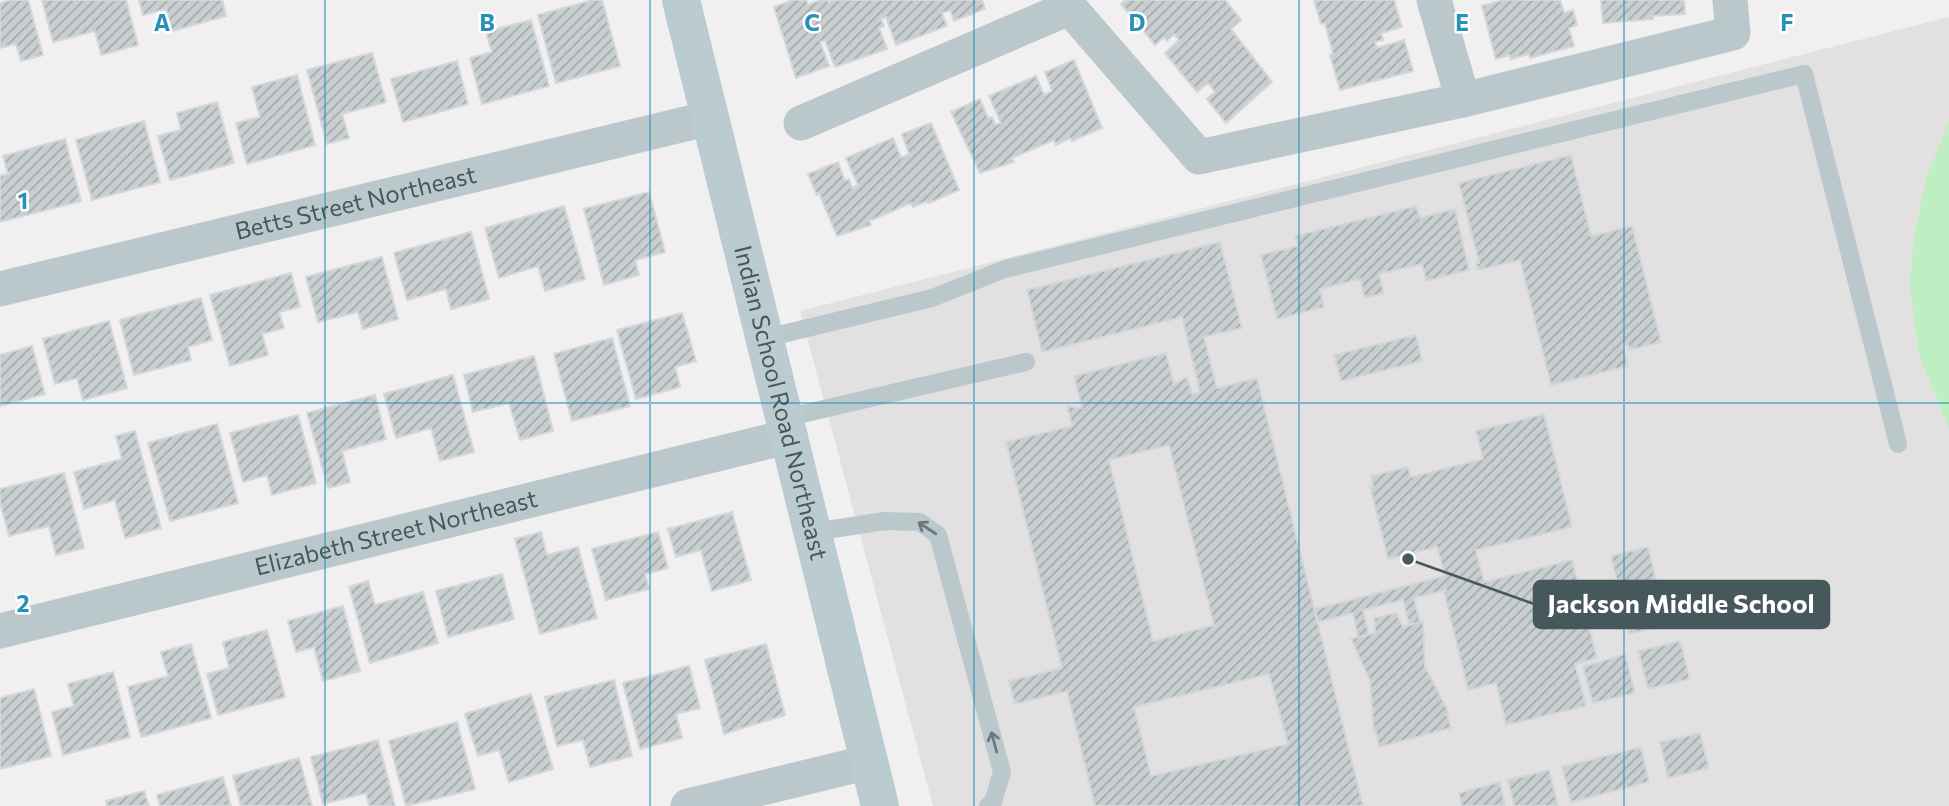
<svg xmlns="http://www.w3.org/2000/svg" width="1949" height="806" font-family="Commissioner,sans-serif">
	<defs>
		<pattern id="building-hatch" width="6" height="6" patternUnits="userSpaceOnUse" patternTransform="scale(1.75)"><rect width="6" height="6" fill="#c9ced1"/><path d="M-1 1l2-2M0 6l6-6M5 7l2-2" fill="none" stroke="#a5aaad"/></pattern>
	</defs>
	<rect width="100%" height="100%" fill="#f1eff0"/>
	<path fill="#e2e0e1" d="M1949 17V806H933L800 311Z"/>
	<path fill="#beefc2" d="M1949 121V428L1919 355 1910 289 1913 242 1926 179Z"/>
	<path fill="url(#building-hatch)" stroke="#d3d7da" stroke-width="2" fill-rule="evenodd" d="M12 0H28L43 55 21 61 16 44 0 48V3Z
		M42 0H126L138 45 101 55 95 31 53 42Z
		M139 0H222L226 16 172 31 166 9 143 15Z
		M593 0H602L620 66 556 83 538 15Z
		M794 0H806L808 5 821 0H827L828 2 834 0H982L985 9 954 21 950 10 942 13 947 26 896 45 886 17 881 19 884 26 879 28 887 49 835 67 825 40 820 42 829 66 796 78 774 7Z
		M1126 0H1225L1241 20 1231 29 1272 82 1226 123 1207 99 1215 92 1208 83 1197 92 1165 53 1179 40 1174 34 1167 41 1164 37 1155 45 1121 4Z
		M1314 0H1394L1402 27 1381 33 1383 40 1375 42 1377 48 1404 40 1413 71 1340 90 1330 55 1333 54 1325 23 1321 24Z
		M1503 0H1560L1564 13 1573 10 1577 25 1569 28 1574 46 1530 58 1529 54 1511 59 1510 55 1496 59 1482 6Z
		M1601 0H1684L1685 14 1652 16 1653 19 1603 23Z
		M531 20 549 86 482 104 470 58 492 52 486 32Z
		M372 53 386 102 342 114 349 138 327 144 307 70Z
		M1074 60 1102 128 1072 141 1070 138 1056 145 1054 140 1012 158 1014 162 980 173 951 112 980 99 988 118 992 117 995 125 1001 123 989 96 1036 76 1044 95 1052 91 1045 72Z
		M457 61 468 104 403 122 391 79Z
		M297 75 315 145 247 164 236 123 260 117 252 87Z
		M217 102 234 163 170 180 158 136 181 130 177 113Z
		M144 121 160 182 92 200 76 140Z
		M931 123 959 190 929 203 927 201 913 207 911 203 869 221 871 225 837 236 819 193 817 195 808 174 838 162 845 181 849 179 852 188 858 185 846 158 893 138 901 158 909 154 902 134Z
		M65 139 81 201 0 222V176L8 174 3 156Z
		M1571 155 1591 236 1632 226 1661 342 1629 350 1628 345 1623 346 1628 366 1551 385 1520 260 1478 270 1476 263H1479L1459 183Z
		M649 192 665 252 635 260 639 275 604 285 584 209Z
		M564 206 585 279 545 291 538 266 499 278 485 228Z
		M1416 206 1420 218 1455 209 1469 270 1426 281 1422 264 1379 274 1384 293 1365 298 1360 279 1320 289 1324 307 1277 319 1261 255 1298 246 1295 236Z
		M471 232 489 299 451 309 446 289 407 300 394 253Z
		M1220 242 1242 328 1204 337 1217 388 1257 378 1363 806H1095L1067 691 1015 704 1009 681 1062 668 1006 442 1072 426 1067 406 1082 408 1074 376 1166 353 1174 384 1187 377 1192 394 1200 392 1182 317 1042 352 1027 290ZM1169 445 1214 625 1153 641 1109 460ZM1269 674 1288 744 1151 776 1134 707Z
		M382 257 398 319 363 329 358 312 318 322 306 277Z
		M291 273 300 307 279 312 284 328 262 334 268 355 230 366 210 295Z
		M201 298 212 340 188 347 191 360 134 375 120 320Z
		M682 313 696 361 675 367 680 387 636 399 617 330Z
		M109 321 127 388 83 400 77 378 55 384 43 339Z
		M1416 335 1422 361 1341 381 1334 355Z
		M612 338 630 406 572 421 554 354Z
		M32 346 45 394 0 406V355Z
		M534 356 553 431 520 440 509 403 473 412 464 375Z
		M453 375 474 452 440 461 431 428 396 438 384 394Z
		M375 395 386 439 342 451 350 482 328 488 307 413Z
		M1544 414 1572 527 1476 550 1484 582 1572 560 1597 658 1575 664 1586 706 1506 725 1496 683 1468 690 1444 592 1447 590 1414 598 1420 622 1409 625 1403 600 1363 610 1369 635 1358 637 1353 613 1318 622 1315 609 1445 576 1437 547 1388 559 1370 487H1373L1371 476 1408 467 1411 477 1483 459 1476 431Z
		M298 415 316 483 272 495 267 475 243 482 230 433Z
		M217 424 238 503 170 521 148 443Z
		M135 431 161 528 125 538 115 500 84 509 74 472 122 459 116 436Z
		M64 473 84 548 56 555 49 526 9 536 0 502V489Z
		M732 512 751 580 712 591 701 550 676 557 668 529Z
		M541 532 547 555 578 547 597 618 540 634 515 539Z
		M658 532 668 568 645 574 649 589 606 600 592 549Z
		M1648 547 1667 625 1629 634 1611 556Z
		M502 574 514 619 448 637 436 591Z
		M368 581 375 605 423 592 438 643 370 663 349 587Z
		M343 606 360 671 323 681 314 647 296 652 288 621Z
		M1396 613 1403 627 1423 621 1425 666 1449 713 1447 714 1451 728 1379 747 1376 732H1374L1370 680 1351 639 1375 633 1374 618Z
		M267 630 285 697 218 715 207 674 229 668 223 642Z
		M1680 641 1690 679 1648 689 1638 651Z
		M191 644 211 718 141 737 128 687 168 676 161 652Z
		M766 644 785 715 724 734 705 660Z
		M1625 654 1635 693 1593 703 1583 667Z
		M689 666 700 708 676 714 682 738 640 749 623 683Z
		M113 672 130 737 63 755 52 712 74 706 68 684Z
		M614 680 632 756 590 767 583 740 557 746 545 697Z
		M34 689 51 756 0 769V698Z
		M531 694 553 769 509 782 499 750 478 756 465 714Z
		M457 722 475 789 406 806 389 741Z
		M1700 733 1709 768 1668 778 1660 742Z
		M378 740 395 806H369L366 793 323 804 311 757Z
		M1641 747 1649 782 1571 802 1562 767Z
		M299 758 312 806H241L233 776Z
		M1549 770 1558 806H1514L1508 780Z
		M223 777 231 806H160L157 795Z
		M1500 782 1505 806H1462L1459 793Z
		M144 791 149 806H107L106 801Z"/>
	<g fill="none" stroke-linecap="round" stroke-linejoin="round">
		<path stroke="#bac8cc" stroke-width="18" d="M766 338 932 298 1005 269 1804 74 1898 444
			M785 418 1026 362
			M813 532 885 521 920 522 938 535 1002 772 993 802 988 806"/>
		<g stroke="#bac8cc" stroke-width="35">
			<path d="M1063 0 1199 157 1463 100 1733 33 1730 0"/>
			<path d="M1434 0 1463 100"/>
			<path d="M801 123 1069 8"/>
			<path id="s1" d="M0 289 710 118"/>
			<path id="s2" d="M0 631 790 436"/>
			<path d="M688 806 869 762"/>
		</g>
		<path stroke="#bbccd1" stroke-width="38" id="s3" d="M681 0 880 806"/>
	</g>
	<defs><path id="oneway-shaft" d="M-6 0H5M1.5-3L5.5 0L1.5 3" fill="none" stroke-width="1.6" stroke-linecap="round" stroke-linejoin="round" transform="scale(1.75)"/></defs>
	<g stroke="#6a7a7e">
		<use href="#oneway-shaft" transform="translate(927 528) rotate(-147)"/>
		<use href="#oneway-shaft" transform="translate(994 742) rotate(-105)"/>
	</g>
	<path fill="none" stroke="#2891b8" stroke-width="2" stroke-opacity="0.55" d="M325 0V806M650 0V806M974 0V806M1299 0V806M1624 0V806M0 403H1949"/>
	<g text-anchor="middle" stroke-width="5" stroke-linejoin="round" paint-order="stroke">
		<g font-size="24" fill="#47585c" stroke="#fff">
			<text dy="8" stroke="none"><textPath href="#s1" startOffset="366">Betts Street Northeast</textPath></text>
			<text dy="8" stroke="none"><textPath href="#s3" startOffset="415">Indian School Road Northeast</textPath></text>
			<text dy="8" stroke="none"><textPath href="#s2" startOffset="408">Elizabeth Street Northeast</textPath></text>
		</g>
	</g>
	<g font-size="23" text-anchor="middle" font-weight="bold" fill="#2891b8" stroke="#fff" stroke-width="5" stroke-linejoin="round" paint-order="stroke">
		<text x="162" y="31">A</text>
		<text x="487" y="31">B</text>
		<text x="812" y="31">C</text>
		<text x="1137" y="31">D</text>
		<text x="1462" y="31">E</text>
		<text x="1787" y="31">F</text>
		<text x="23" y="209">1</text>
		<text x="23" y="612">2</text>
	</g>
	<path fill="none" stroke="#47585c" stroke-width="2.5" d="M1408 559L1534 604"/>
	<circle fill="#47585c" stroke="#fff" stroke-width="2.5" cx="1408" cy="559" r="7"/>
	<rect fill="#47585c" stroke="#47585c" stroke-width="2.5" x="1534" y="581" width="295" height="47" rx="7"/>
	<g font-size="26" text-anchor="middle" font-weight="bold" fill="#fff">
		<text x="1681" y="613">Jackson Middle School</text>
	</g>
</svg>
